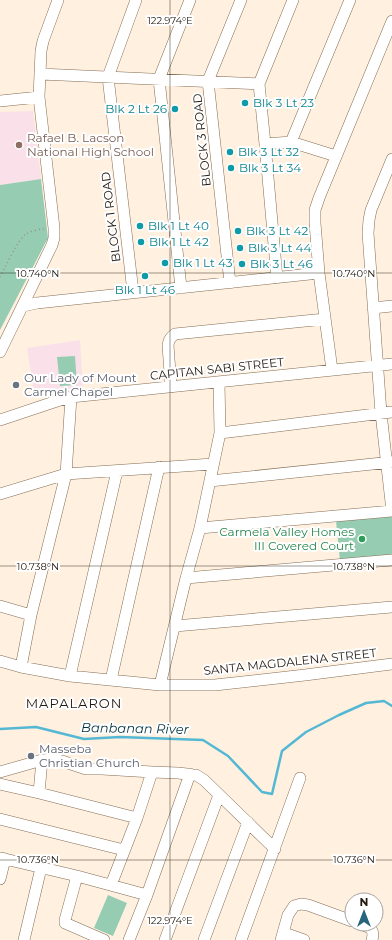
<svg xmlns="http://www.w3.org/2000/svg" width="392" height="940" font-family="Montserrat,sans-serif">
	<rect width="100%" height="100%" fill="#fff0df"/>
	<path fill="#fae1e9" d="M33 111 41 179 0 185V112Z
		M80 340 83 387 62 390 35 398 27 348Z"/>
	<path fill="#96cdb2" d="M41 179 48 238 0 330V185Z
		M75 356 77 385 60 386 57 357Z
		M392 515V556L340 561 336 521Z
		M108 895 127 903 113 936 94 928Z"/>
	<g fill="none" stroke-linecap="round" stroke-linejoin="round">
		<path stroke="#54b8d4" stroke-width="2.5" d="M0 729 36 727 84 739 120 737 203 740 228 756 262 792 272 794 282 751 306 732 339 715 366 703 384 701 392 706"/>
		<g stroke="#836e55" stroke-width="12">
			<path id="minor" d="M40 74 259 84
				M0 101 39 97
				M291 142 350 0
				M265 144 291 142 336 156
				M277 278 265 144 259 84 293 0
				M230 283 208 81 241 0
				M181 288 159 79 190 0
				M133 292 108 77 136 0
				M23 306 37 303 319 273
				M373 308 392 306
				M0 352 52 245 54 238V228L39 97 41 51 43 41 58 0
				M332 370 319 273 315 223V210L319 198 392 21
				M171 387 168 345C169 339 171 337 175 334L325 319
				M0 420 57 401 71 397 392 364
				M220 433 392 412
				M210 481 392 462
				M0 494 66 474 213 464
				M392 511 381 413 368 233 369 220 371 210 392 159
				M200 528 392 511
				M186 578 392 560
				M0 606 31 615
				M175 626 392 607
				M0 661 21 667 70 676 160 685H215L305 675 392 664
				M21 667 31 615 66 474 71 397
				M70 676 117 471
				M111 680 159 467
				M160 685 186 578 200 528 220 433 219 382
				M42 760 39 793 137 818
				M0 772 42 760 54 759 62 761 86 769H102L152 772 178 773 196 775 204 780 275 849
				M0 784 39 793
				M0 819 124 850
				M0 858 5 859 0 879
				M5 859 77 876 147 895
				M77 876 65 920V923L104 940
				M111 885 137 818 152 772
				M360 924C370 927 375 929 372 940
				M284 933 304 940
				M24 940 41 868
				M129 940 147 895 190 774
				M165 940 219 795
				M204 940 248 822
				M241 940 300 778
				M281 940 288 915 294 906 301 904 308 905 352 921"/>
		</g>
		<path stroke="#9b8f82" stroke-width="1.5" stroke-dasharray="1 3" stroke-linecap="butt" d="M0 277C5 268 18 239 26 234 31 231 39 229 44 229"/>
		<use href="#minor" stroke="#fff" stroke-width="11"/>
	</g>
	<path fill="none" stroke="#221a10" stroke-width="1" stroke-opacity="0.45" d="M170 0V940M0 273H392M0 566H392M0 860H392"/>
	<g fill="#0f9aa8" stroke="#fff" stroke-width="1.5">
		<circle cx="245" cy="103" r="4"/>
		<circle cx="175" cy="109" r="4"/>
		<circle cx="230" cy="152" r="4"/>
		<circle cx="231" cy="168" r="4"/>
		<circle cx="140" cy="226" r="4"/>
		<circle cx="238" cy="231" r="4"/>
		<circle cx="141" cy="242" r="4"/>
		<circle cx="240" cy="248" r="4"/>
		<circle cx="165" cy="263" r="4"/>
		<circle cx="242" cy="264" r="4"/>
		<circle cx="145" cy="276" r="4"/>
	</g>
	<circle fill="#8d6e63" stroke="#fff" stroke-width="1.5" cx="19" cy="145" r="4"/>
	<g fill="#6b7280" stroke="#fff" stroke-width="1.5">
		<circle cx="16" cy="385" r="4"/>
		<circle cx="31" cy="756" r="4"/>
	</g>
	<circle fill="#2e9e5b" stroke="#fff" stroke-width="1.5" cx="362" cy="539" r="4"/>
	<g text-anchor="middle" stroke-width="4" stroke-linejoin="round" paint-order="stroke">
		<g font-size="12" fill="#0d838f" stroke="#fff" text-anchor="start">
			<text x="253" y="107">Blk 3 Lt 23</text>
			<text x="167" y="113" text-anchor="end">Blk 2 Lt 26</text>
			<text x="238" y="156">Blk 3 Lt 32</text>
			<text x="239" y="172">Blk 3 Lt 34</text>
			<text x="148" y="230">Blk 1 Lt 40</text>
			<text x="246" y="235">Blk 3 Lt 42</text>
			<text x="149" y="246">Blk 1 Lt 42</text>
			<text x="248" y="252">Blk 3 Lt 44</text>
			<text x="173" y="267">Blk 1 Lt 43</text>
			<text x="250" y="268">Blk 3 Lt 46</text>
			<text x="145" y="294" text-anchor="middle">Blk 1 Lt 46</text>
		</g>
		<g font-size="12" fill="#785e54" stroke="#fff" text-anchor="start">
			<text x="27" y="142">Rafael B. Lacson<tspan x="27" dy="14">National High School</tspan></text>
		</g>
		<g font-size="12" fill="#221a10" stroke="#fff">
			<text transform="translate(202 140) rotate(-96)" y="4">BLOCK 3 ROAD</text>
			<text transform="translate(111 217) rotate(-97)" y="4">BLOCK 1 ROAD</text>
			<text transform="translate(217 369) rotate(-6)" y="4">CAPITAN SABI STREET</text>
			<text transform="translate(290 662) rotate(-6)" y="4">SANTA MAGDALENA STREET</text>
		</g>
		<g font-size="12" fill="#5b616d" stroke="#fff" text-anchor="start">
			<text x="24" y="382">Our Lady of Mount<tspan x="24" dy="14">Carmel Chapel</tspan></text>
			<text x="39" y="753">Masseba<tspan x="39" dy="14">Christian Church</tspan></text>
		</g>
		<g font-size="12" fill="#27864d" stroke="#fff" text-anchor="end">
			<text x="354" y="536">Carmela Valley Homes<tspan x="354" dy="14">III Covered Court</tspan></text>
		</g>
		<g font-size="13" letter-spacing="1" fill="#221a10" stroke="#fff">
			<text x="74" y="708">MAPALARON</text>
		</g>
		<g font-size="13" font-style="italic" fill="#043440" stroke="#fff">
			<text transform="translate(135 728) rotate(1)" y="5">Banbanan River</text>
		</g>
	</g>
	<g font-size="10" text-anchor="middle" fill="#221a10" stroke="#fff" stroke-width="4" stroke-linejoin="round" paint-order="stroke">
		<text x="170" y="24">122.974°E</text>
		<text x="38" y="277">10.740°N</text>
		<text x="354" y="277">10.740°N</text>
		<text x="38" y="570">10.738°N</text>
		<text x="354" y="570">10.738°N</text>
		<text x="38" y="863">10.736°N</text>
		<text x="354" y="863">10.736°N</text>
		<text x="170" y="924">122.974°E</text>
	</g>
	<g transform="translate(364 912)"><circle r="19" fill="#ffffff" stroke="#a7a39f"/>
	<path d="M0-3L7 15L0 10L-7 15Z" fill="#28647c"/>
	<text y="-6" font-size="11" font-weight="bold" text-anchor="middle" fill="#221a10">N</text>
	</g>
</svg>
